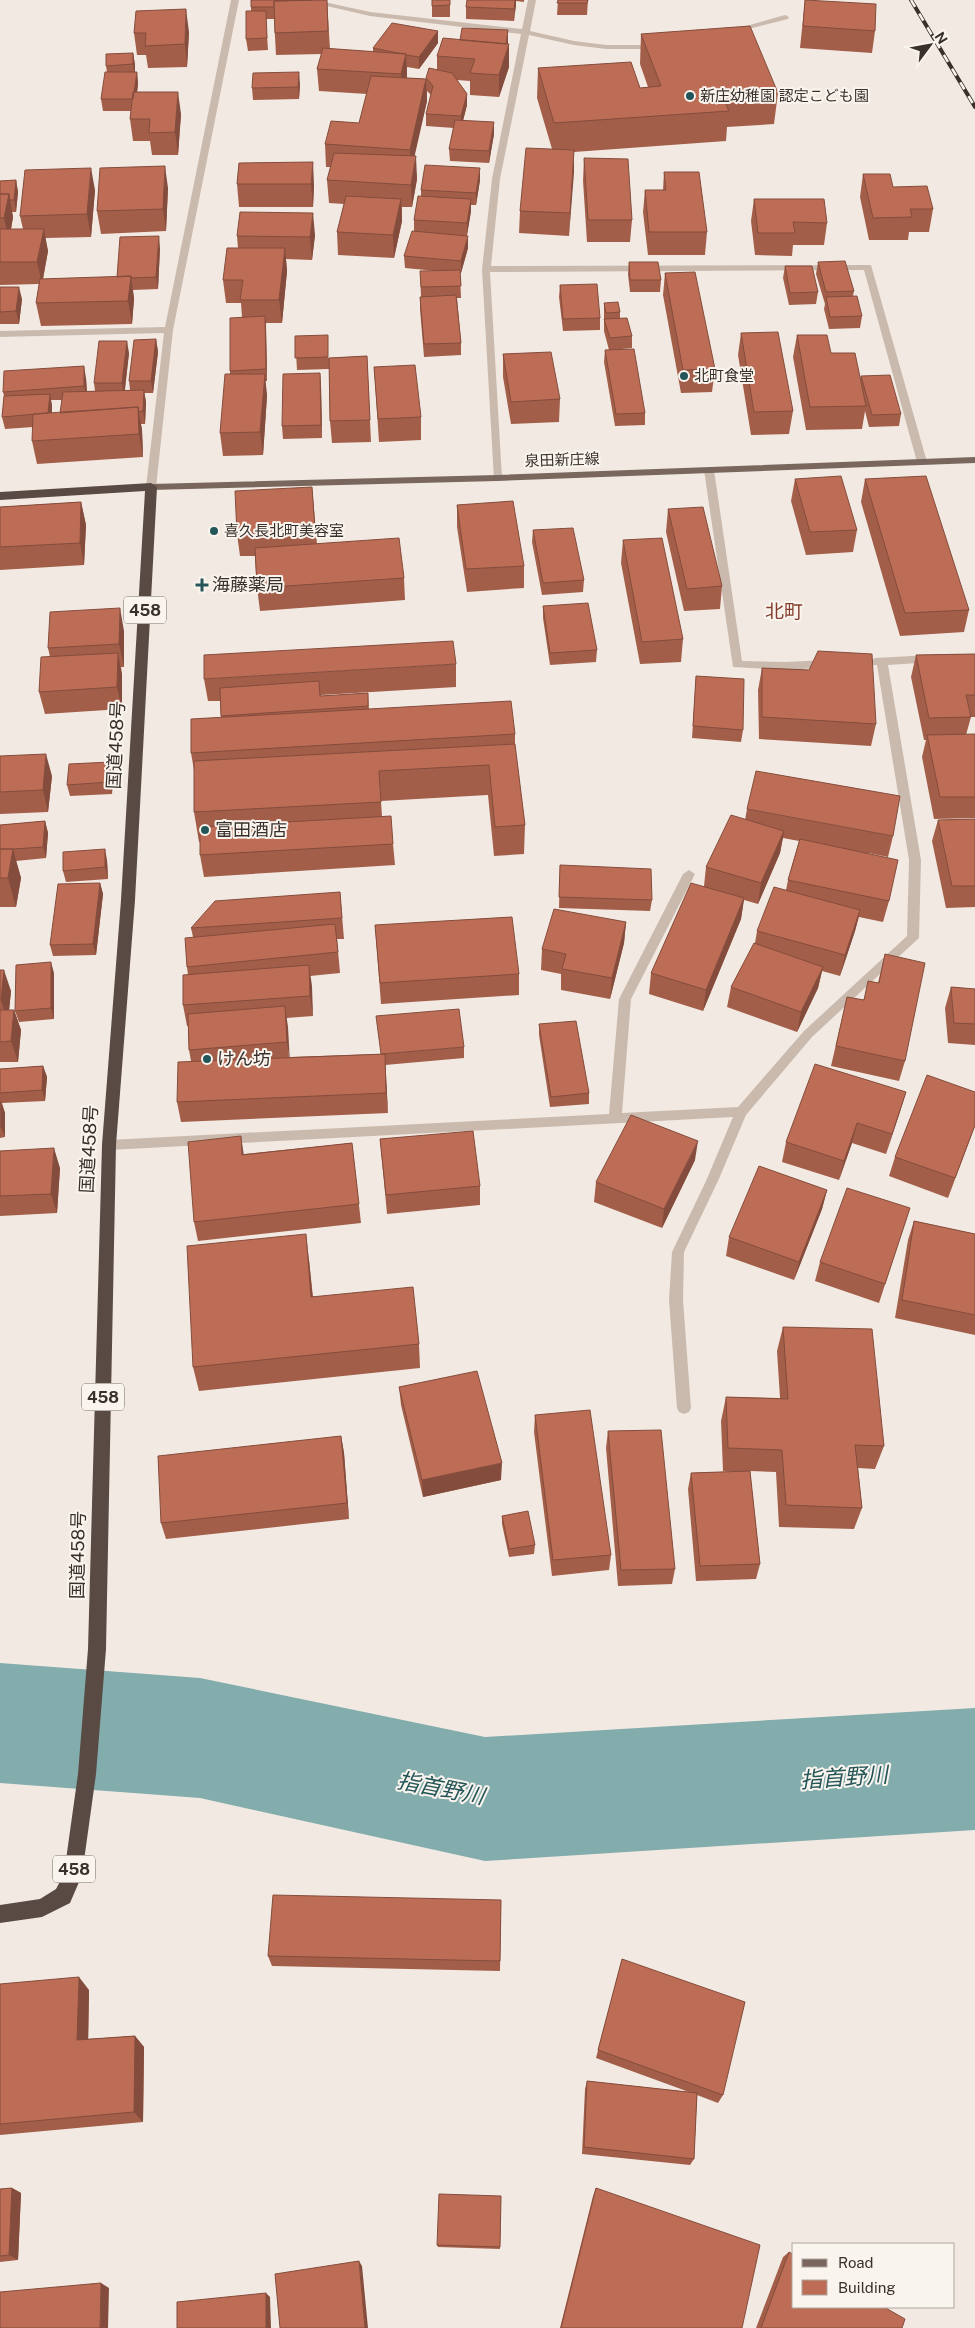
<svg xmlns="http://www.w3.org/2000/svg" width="975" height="2328" font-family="'Public Sans','Noto Sans JP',sans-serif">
	<rect width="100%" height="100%" fill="#f2eae2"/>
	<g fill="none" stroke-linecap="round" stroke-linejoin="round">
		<path fill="#83acad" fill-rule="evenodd" d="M0 1663 200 1678 485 1737 975 1708V1830L485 1861 200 1798 0 1783Z"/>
		<path fill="#cabaae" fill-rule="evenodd" d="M231 0H239L173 330 156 487 151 490 146 487 164 333 0 337V331L165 327Z
			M301 0H315L370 12 522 29 528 0H536L530 31 574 41 606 45H659V49H606L574 45 529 35 500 179 491 266 871 265 927 462 925 464 922 465 917 462 864 270 490 272 502 478 500 480H494L482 269 492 179 521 34 370 16Z
			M785 15 789 17 788 19 729 34 725 32Z
			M709 467 714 470 742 661 786 662 828 660 833 664 832 667 786 670 733 667 704 470Z
			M930 655 934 656V662L888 665 921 860 919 938 812 1037 746 1115 718 1181 684 1252 683 1300 691 1408 689 1412 684 1414 679 1412 677 1408 669 1300 672 1252 706 1181 733 1117 109 1150 105 1149 103 1145 105 1141 109 1140 609 1114 619 999 683 874 689 870 695 874 631 999 622 1113 738 1107 804 1031 907 936 909 860 877 665H871L870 662 875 658Z"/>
		<path fill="#79675e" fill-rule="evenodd" d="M975 457V463L497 481 151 490 146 487 151 484 497 475Z"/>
		<path fill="#594a44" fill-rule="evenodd" d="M151 483 157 487 135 900 116 1145 106 1649 96 1774 82 1875 70 1903 42 1917 0 1923V1905L40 1899 56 1889 64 1874 78 1774 88 1649 102 1145 121 900 145 491 0 500V492Z"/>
		<g stroke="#39302c" stroke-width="4">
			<path id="rail" d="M911 0 975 107"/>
		</g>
		<use href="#rail" stroke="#faf4ee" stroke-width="2.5" stroke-dasharray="8" stroke-linecap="butt"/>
	</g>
	<path fill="#a35e49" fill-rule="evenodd" d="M327 0 330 49 373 52V48L438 31V43L419 69 407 67V78L426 79 437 70V56L460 40 508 42V44H509V67L499 97 470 95V81L457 80 467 94V105L463 121 494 134 489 163 450 161 449 149 454 128 426 126V114L431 95 427 91V101L414 156 417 179 412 207H402V221L394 258 338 255 337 232 344 204 329 203 327 180 331 167H326L325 144 359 123 367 94 319 91 317 69 322 54 276 55 274 19H266L268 50 248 51 246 39 251 11V7Z
		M432 0H450V17H432Z
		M467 0H524V2L516 1 514 21 466 19V7Z
		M558 0H588L587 15H557Z
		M805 0 875 31 872 53 800 48Z
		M189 32 187 67 148 68 146 55H137L134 33Z
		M641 34 778 93 774 124 727 127 726 141 574 152 569 236 519 233 520 211 552 149 537 98 538 68 640 88 648 87 640 64Z
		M133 53 135 65V72H137L138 84 137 92 181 114 178 155H152L150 141H133L130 119 131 111H103L101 99 107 72 106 66Z
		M300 84 299 99 253 100 252 88Z
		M584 158 632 220 630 242H587L583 181Z
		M239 163 314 185 313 207H239L237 184Z
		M664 172 707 232 705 255H648L643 212 645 190H663Z
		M863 174 893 187 933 209 929 232H909L908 240H869L860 197Z
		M16 180 18 192 16 212H12L13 217 11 229H23L20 216 95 190 91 237 45 238 48 251 43 279 117 277 160 248 158 289 133 290 134 299 132 324 41 326 36 303 39 284 0 285V181Z
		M480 180 476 205H471V211L467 235 468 248 461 273H460L461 298H457L461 343V355L424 357 420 309V297H421L420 271H436L405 268 404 256 414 231V220L421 196V190Z
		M168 188 166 231 101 234 97 211Z
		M754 199 827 223 824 245H793L792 256 755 255 751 221Z
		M315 235 312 260 286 259 287 271 282 323H266L267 381H265L267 396 263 455 223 456 220 433 230 374V371L242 317 241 303H226L223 280 238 248 237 236Z
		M629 262 661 280 660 292H630L628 274Z
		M818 262 854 291 853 296 862 316 860 328 829 329 824 309 825 304 816 274Z
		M785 266 818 292 816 304 789 305 783 278Z
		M665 273 715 369 712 392 681 393 663 295Z
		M560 285 600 318V330L563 331 559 297Z
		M0 287 22 299 19 324H0Z
		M604 303 620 312V318L632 336V348L612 350 645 413V425L615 426 604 362 605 350H609L604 331Z
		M741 333 793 411 789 434 751 435 738 355Z
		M797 335 860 380 861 376 901 414 899 426 869 427 865 411 862 429 806 430 793 357Z
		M295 336 329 358 367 356 371 442 332 443 330 421 329 369 297 370Z
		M156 339 158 352 153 393H144L146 402 145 424H141L142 430 143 457 37 464 32 441 33 427 5 429 2 417 4 396 3 392 86 378 87 391H95L94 383 129 353 125 390H130L129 381ZM51 400H62L60 413H52V406Z
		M503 354 560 399 559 422 511 424 503 377Z
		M374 367 421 417V440L379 442Z
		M320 373 321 386 322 438 283 439 282 426Z
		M795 479 857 530 853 552 806 555 791 501Z
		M865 479 969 610 964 632 900 636 861 502Z
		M312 487 317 544 404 578 405 600 260 611 257 588 255 556H240L237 534Z
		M81 502 86 525 84 565 0 570V507Z
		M457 505 524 566V588L467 592 457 527Z
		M668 509 722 586 720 609 684 611 666 532Z
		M533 530 584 580 583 592 542 595 532 542Z
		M623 540 683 639 681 662 640 664 621 563Z
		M543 606 597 650 596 662 550 665 543 618Z
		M124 631V667H121L122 675V709L45 714 39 692 50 657 48 648Z
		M975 654V717H971L966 735 975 734V818L934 819 922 757 926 740H924L911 677 916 655Z
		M456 664V687L321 695V696L368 693 369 709 515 734V748L525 825 524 854 494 856 488 795 381 801 382 816 393 844 395 865 204 877 200 855V842H199L194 812V770L191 753 221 717 220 701H208L204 679Z
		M762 668 809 670 876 724 871 746 759 739 758 690Z
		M696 676 743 730 741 742 692 738Z
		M0 756 52 776 48 812 0 814Z
		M113 774 112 794 70 796 67 785Z
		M747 809 893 836 888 857 868 853 889 901 883 922 859 917 855 931 840 976 822 971 818 988 797 1032 727 1007 731 987 755 943 757 931 786 890 788 880 799 841 783 838 780 853 758 904 744 900 741 919 703 1011 649 994 651 973 704 886 706 867 745 820Z
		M975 819V907L946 908 932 841 938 820Z
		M45 821 48 833 46 858 16 861 21 878 16 907H0V825Z
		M107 860 108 879 66 882 63 871Z
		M560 865 652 900 650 911 559 908Z
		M100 883 103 894 96 955 53 956 50 945Z
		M340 892 344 939H337L340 973 310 976 313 1016 286 1018 289 1057 380 1054 464 1047V1058L385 1065 388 1113 181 1122 177 1102 191 1061 189 1050 188 1026H187L183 1005 188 975 187 967 193 937 191 928Z
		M626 922 624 943 610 999 561 990V974L541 970 542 949Z
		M375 925 519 974V995L381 1004Z
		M885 954 905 1061 899 1081 831 1066 847 997 863 1000 878 983Z
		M0 970 11 991 9 1010H14L21 1030 18 1062H0Z
		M54 973V1019L19 1022 15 1011Z
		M951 987 975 989V1045L948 1043 945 1008Z
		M539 1024 589 1093V1104L550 1107 539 1035Z
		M43 1066 47 1077 45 1101 2 1103 5 1113V1137L0 1138V1069Z
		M906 1092 886 1154 852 1143 839 1180 782 1162 786 1142Z
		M975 1126 948 1198 889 1176 895 1157Z
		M380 1139 480 1186V1205L387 1214Z
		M352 1143 361 1223 198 1241 194 1222 244 1154Z
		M0 1151 60 1168 57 1213 0 1216Z
		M695 1160 662 1228 594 1202 596 1182Z
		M827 1190 822 1209 794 1280 726 1256 729 1237Z
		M910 1208 879 1303 815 1281 820 1262Z
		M914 1221 975 1234V1335L895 1318 908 1240Z
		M309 1260 313 1297 419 1344 420 1368 199 1391 193 1367Z
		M783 1327 884 1446 875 1469 858 1468 862 1508 854 1529 779 1527 776 1472 750 1471 760 1564 756 1579 696 1581 688 1489 691 1473 744 1471H723L721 1421 726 1397 780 1398 777 1351Z
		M399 1387 501 1480 423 1497 401 1405Z
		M535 1415 611 1555 609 1570 552 1576 534 1432Z
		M608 1431 675 1569 672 1584 618 1586 606 1448Z
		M341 1436 344 1453 349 1519 166 1539 161 1523Z
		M502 1516 535 1545 534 1554 509 1557 502 1524Z
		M501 1900 500 1971 272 1966 268 1956Z
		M622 1959 723 2095 718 2103 697 2095 694 2159 690 2165 582 2154 585 2089 587 2081 689 2092 596 2058Z
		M0 1984 89 1990 88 2039 135 2036 144 2047 143 2122 0 2135Z
		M12 2188 21 2193 18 2260 0 2262V2189Z
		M596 2188 742 2328H560L593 2196Z
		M501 2196 500 2249 438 2247 437 2245Z
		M789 2252 902 2328H756L783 2257Z"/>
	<path fill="#844c3c" d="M515 0H516V6L514 21Z
		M186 9 189 32 187 67 185 44Z
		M508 30V42L507 52 509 44V67L499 97V75L505 51Z
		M438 31V43L419 69V57Z
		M133 53 135 65V76L133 64Z
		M406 54 407 76 402 96 401 74Z
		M137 72 138 84 135 110 133 99Z
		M299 72 300 84 299 99 298 87Z
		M426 79 427 101 411 172 410 150Z
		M178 92 181 114 178 155 175 132Z
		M467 94V105L461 128V116Z
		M494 122V134L489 163V151Z
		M574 150V173L569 236 570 213Z
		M416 156 417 179 412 207 411 185Z
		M313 162 314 185 313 207 311 184Z
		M165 166 168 188 166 231 163 209Z
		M91 168 95 190 91 237 87 214Z
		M480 168V180L476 205V193Z
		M16 180 18 192 16 212 14 200Z
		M9 194 13 217 9 241 4 218Z
		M401 199 402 221 394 258 393 235Z
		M471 199V211L467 235V223Z
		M313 213 315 235 312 260 310 237Z
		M44 229 48 251 42 284 37 262Z
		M159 236 160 248 158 289 156 277Z
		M468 236V248L461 273V261Z
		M285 248 287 271 282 323 279 300Z
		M131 276 134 299 132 324 128 301Z
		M19 287 22 299 19 324 16 311Z
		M265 316 266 329 267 381 266 369Z
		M156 339 158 352 153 393 151 381Z
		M127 341 129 353 124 395 122 383Z
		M84 366 86 378 87 398 84 386Z
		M320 373 321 386 322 438 321 425Z
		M265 374 267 396 263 455 260 432Z
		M144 390 146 402 145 424 143 411Z
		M50 394 52 406 51 426 48 414Z
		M138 407 142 430 143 457 139 434Z
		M81 502 86 525 84 565 80 543Z
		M120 608 124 631V667L119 644Z
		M118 653 122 675V709L117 687Z
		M46 754 52 776 48 812 43 790Z
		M111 762 113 774 112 794 110 782Z
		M45 821 48 833 46 858 43 847Z
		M784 831 780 853 758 904 761 883Z
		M13 849 21 878 16 907 8 878Z
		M105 849 107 860 108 879 105 867Z
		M100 883 103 894 96 955 93 944Z
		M744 898 741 919 703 1011 706 990Z
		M860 910 855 931 840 976 845 955Z
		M626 922 624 943 610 999 612 978Z
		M51 962 54 973V1019L51 1008Z
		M309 965 312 986 313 1016 310 996Z
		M823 967 818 988 797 1032 801 1012Z
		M4 970 11 991 8 1021 1 1000Z
		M285 1006 288 1027 290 1063 287 1042Z
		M14 1010 21 1030 18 1062 11 1041Z
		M385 1054 386 1074 388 1113 386 1093Z
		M43 1066 47 1077 45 1101 42 1090Z
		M906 1092 900 1112 886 1154 892 1134Z
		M1 1102 5 1113V1137L1 1127Z
		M857 1123 852 1143 839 1180 844 1161Z
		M241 1136 244 1156 242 1155Z
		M698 1141 695 1160 662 1228 664 1209Z
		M54 1148 60 1168 57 1213 51 1194Z
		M827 1190 822 1209 794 1280 799 1262Z
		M306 1234 309 1260 315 1322 311 1297Z
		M341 1436 344 1453 349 1519 347 1503Z
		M502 1463 501 1480 423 1497 422 1480Z
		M79 1977 89 1990 88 2052 77 2040Z
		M135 2036 144 2047 143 2122 134 2112Z
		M12 2188 21 2193 18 2260 9 2255Z
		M359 2261 362 2266 368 2328H365Z
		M101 2283 109 2288 108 2328H100Z
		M266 2293 270 2297 271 2328H266Z"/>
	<path fill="#bd6d55" stroke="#844c3c" d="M251 0H312L274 1V7H251Z
		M327 0 328 31 275 33 274 1Z
		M432 0H450V5L432 6Z
		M467 0H515L514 9 466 7Z
		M558 0H588L587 3H557Z
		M805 0 876 4 875 31 803 26Z
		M186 9 185 44 145 46 146 33H134L136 11Z
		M246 11H266L267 38 246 39Z
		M392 23 438 31 419 57 406 55V54L398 53 373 48Z
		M750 26 778 93 723 97 729 111 554 123 538 68 631 62 640 88 661 86 641 34Z
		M462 28 508 30 506 44 460 40Z
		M443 38 509 44 499 75 470 73 475 59 437 56Z
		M323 48 406 54 401 74 317 69Z
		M133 53V64L106 66V54Z
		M429 68 452 73 467 94 461 116 426 114 433 86 426 78Z
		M105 72H137L133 99H101Z
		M299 72 298 87 252 88 253 73Z
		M371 76 426 79 410 150 325 144 331 121 359 123Z
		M133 92H178L175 132 149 133 150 119H130Z
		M455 120 494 122 489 151 449 149Z
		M526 148 574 150 570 213 520 211Z
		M334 153 416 156 411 185 327 180Z
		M584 158 628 159 632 220H588Z
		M313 162 311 184H237L239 163Z
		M425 165 480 168 476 193 421 190Z
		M165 166 163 209 97 211 100 168Z
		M91 168 87 214 20 216 25 170Z
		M664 172H699L707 232H649L645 190H666Z
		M863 174H890L893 187 927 186 933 209H910L912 217 873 218Z
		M16 180 14 200H10L9 194H0V181Z
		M0 194H9L4 218H0Z
		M346 196 401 199 393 235 337 232Z
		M418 196 471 199 467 223 414 220Z
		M754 199H824L827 223 793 222 795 233H758Z
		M240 212 313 213 310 237 237 236Z
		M0 229H44L37 262H0Z
		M412 231 468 236 461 261 404 256Z
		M159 236 156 277 131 278V276L117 277 120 237Z
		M227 248H285L279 300H240L243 280H223Z
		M845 261 854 291 826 292 818 262Z
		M629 262H658L661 280H630Z
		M785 266H812L818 292 790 293Z
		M460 270 461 286 421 287 420 271Z
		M695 272 715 369 683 370 665 273Z
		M131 276 128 301 36 303 40 279Z
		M597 284 600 318 563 319 560 285Z
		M0 287H19L16 311 0 312Z
		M456 295 461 343 424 344 420 297Z
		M857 296 862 316 830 317 826 297Z
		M618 302 620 312 606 313 604 303Z
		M265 316 266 369 230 371V318Z
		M627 318 632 336 610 338 604 319Z
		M778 332 793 411 754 412 741 333Z
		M328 335V357L295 358V336Z
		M797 335H827L831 353H855L866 406 810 407Z
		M156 339 151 381H129L134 340Z
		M99 341H127L122 383H94Z
		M634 349 645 413 616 414 605 350Z
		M551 352 560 399 511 402 503 354Z
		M367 356 370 420 330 421 329 358Z
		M415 365 421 417 378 419 374 367Z
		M84 366V386L3 392 4 371Z
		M320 373 321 425 282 426 283 374Z
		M225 374H265L260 432 220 433Z
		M890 375 901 414 872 415 861 376Z
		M144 390 143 411 139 412 138 407 60 413 63 392Z
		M50 394 48 413 2 417 4 396Z
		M138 407 139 434 32 441 33 414Z
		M841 476 857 530 810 532 795 479Z
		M926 476 969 610 905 613 865 479Z
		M312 487 315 529 237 534 235 491Z
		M513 501 524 566 466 569 457 505Z
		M81 502 80 543 0 547V507Z
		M703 507 722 586 687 589 668 509Z
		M573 528 584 580 543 583 533 530Z
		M399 538 404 578 257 588 255 548Z
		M662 538 683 639 642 642 623 540Z
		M588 603 597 650 550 653 543 606Z
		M120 608 119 644 48 648 50 612Z
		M453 641 456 664 204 679V655Z
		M818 651 872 654 876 724 762 717V668L809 670Z
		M118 653 117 687 39 692 41 657Z
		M975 654V695H966L971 717 929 718 916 655Z
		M696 676 744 679 743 730 693 726Z
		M319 681 320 696 368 693V706L221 716 220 688Z
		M511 701 515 734 191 753V719Z
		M975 734V797H940L927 735Z
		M515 744 525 825 495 827 489 765 379 771 381 802 194 812V761Z
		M46 754 43 790 0 792V756Z
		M111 762 110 782 67 785 69 764Z
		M756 771 900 796 893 836 747 809Z
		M731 815 784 831 761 883 706 867Z
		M391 816 393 844 200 855V827Z
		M975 819V886H952L938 820Z
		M45 821 43 847 13 849H0V825Z
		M800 839 898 860 889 901 788 880Z
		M0 849H13L8 878H0Z
		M105 849V867L63 871V852Z
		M560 865 651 869 652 900 559 897Z
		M100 883 93 944 50 945 58 884Z
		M691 883 744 898 706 990 651 973Z
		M774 887 860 910 845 955 757 931Z
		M340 892 342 918 191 928 215 901Z
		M554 909 626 922 612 978 562 969 566 954 542 949Z
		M512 917 519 974 380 983 375 925Z
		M335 924 338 952 187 967 185 938Z
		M754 943 823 967 801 1012 731 987Z
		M885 954 925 963 905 1061 836 1046 847 997 864 1000 868 981 879 983Z
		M51 962V1008L15 1011 16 965Z
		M309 965 310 996 183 1005V975Z
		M0 970H4L1 1000H0Z
		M951 987 975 989V1024L954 1023Z
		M285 1006 287 1042 189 1050 188 1014Z
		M459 1009 464 1047 381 1054 376 1016Z
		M0 1010H14L11 1041 0 1042Z
		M576 1021 589 1093 551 1097 539 1024Z
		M385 1054 386 1093 177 1102 178 1062Z
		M815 1064 906 1092 892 1134 857 1123 844 1161 786 1142Z
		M43 1066 42 1090 0 1093V1069Z
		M927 1075 975 1092V1125L955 1178 895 1157Z
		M0 1102H1V1127H0Z
		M631 1115 698 1141 664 1209 596 1182Z
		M473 1131 480 1186 386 1195 380 1139Z
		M241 1136 242 1155 352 1143 359 1204 194 1222 188 1142Z
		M54 1148 51 1194 0 1196V1151Z
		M759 1166 827 1190 799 1262 729 1237Z
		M847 1188 910 1208 885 1284 820 1262Z
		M914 1221 975 1234V1315L902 1300Z
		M306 1234 311 1297 413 1287 419 1344 193 1367 187 1246Z
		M783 1327 872 1329 884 1446 855 1445 862 1508 786 1505 782 1450 728 1448 726 1397 788 1399Z
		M477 1371 502 1463 422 1480 399 1387Z
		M590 1410 611 1555 553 1560 535 1415Z
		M661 1430 675 1569 621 1570 608 1431Z
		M341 1436 347 1503 161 1523 158 1456Z
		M750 1471 760 1564 700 1566 691 1473Z
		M528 1511 535 1545 509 1549 502 1516Z
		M273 1895 501 1900 500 1961 268 1956Z
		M622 1959 745 2002 723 2095 598 2050Z
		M79 1977 77 2040 135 2036 134 2112 0 2124V1984Z
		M587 2081 697 2093 694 2159 584 2147Z
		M12 2188 9 2255 0 2256V2189Z
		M596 2188 760 2245 742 2328H561Z
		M439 2194 501 2196 500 2247 437 2245Z
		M789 2252 794 2255V2307H884L905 2319 902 2328H761Z
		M359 2261 365 2328H280L275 2274Z
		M101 2283 100 2328H0V2292Z
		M266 2293V2328H177V2302Z"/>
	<g fill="#245558" stroke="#faf4ee" stroke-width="2">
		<circle cx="690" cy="96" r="5"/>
		<circle cx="684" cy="376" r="5"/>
		<circle cx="214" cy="531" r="5"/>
		<path d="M199.5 577.5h5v5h5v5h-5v5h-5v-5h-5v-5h5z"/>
		<circle cx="205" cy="830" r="5"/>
		<circle cx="207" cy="1059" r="5"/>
	</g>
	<g text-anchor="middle" stroke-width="4" stroke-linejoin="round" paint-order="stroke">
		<g font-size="15" fill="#39302c" stroke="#faf4ee" text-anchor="start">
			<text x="700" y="101">新庄幼稚園 認定こども園</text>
			<text x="694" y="381">北町食堂</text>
			<text x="224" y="536">喜久長北町美容室</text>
		</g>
		<g font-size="15" fill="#39302c" stroke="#faf4ee">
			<text transform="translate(562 460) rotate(-2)" y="5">泉田新庄線</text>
		</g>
		<g fill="#faf4ee" stroke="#736b66" stroke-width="1">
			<rect x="124" y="596.5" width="42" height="27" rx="4"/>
			<rect x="82" y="1383.5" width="42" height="27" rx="4"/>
			<rect x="53" y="1855.5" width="42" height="27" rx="4"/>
		</g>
		<g font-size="16" font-weight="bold" fill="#39302c">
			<text x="145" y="616">458</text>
			<text x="103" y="1403">458</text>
			<text x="74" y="1875">458</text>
		</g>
		<g font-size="18" fill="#39302c" stroke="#faf4ee" text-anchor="start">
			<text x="212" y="591">海藤薬局</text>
			<text x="215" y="836">富田酒店</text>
			<text x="217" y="1065">けん坊</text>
		</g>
		<g font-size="18" fill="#39302c" stroke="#faf4ee">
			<text transform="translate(116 745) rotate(-87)" y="6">国道458号</text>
			<text transform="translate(89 1149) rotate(-87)" y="6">国道458号</text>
			<text transform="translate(78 1555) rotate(-89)" y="6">国道458号</text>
		</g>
		<g font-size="19" fill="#823e2b" stroke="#faf4ee">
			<text x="784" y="618">北町</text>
		</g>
		<g font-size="22" font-style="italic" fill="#245558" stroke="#faf4ee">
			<text transform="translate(844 1777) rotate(-4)" y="8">指首野川</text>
			<text transform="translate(441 1788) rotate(11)" y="8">指首野川</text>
		</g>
	</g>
	<rect x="792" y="2243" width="162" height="65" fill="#faf4ee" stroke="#ada6a0"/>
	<rect x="802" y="2259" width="25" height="8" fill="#79675e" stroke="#ada6a0"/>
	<text x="838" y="2268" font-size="15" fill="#39302c">Road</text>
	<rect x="802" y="2280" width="25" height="15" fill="#bd6d55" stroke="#ada6a0"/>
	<text x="838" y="2293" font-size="15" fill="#39302c">Building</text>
	<g transform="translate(930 45) rotate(58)" stroke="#faf4ee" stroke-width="4" paint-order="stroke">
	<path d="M0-4L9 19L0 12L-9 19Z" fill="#39302c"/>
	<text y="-8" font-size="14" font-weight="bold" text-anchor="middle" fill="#39302c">N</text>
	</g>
</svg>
